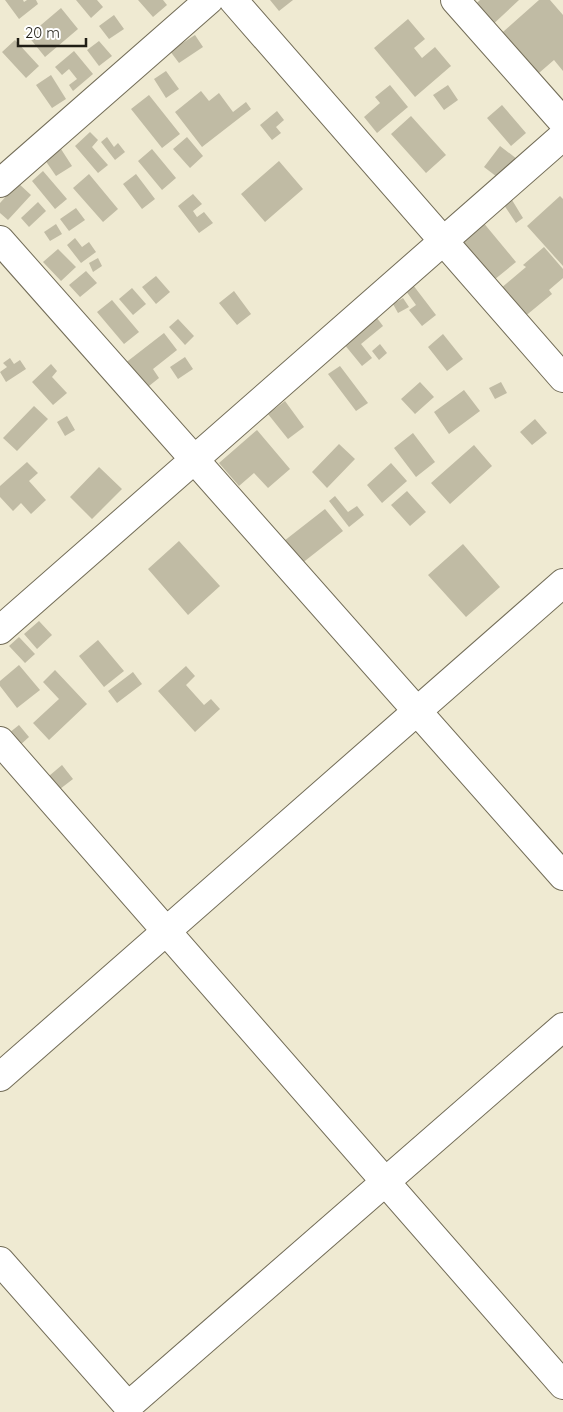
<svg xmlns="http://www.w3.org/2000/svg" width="563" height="1412" font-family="Quicksand,sans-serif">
	<rect width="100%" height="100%" fill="#efead2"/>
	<path fill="#c0bba4" d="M5 0H23L24 2 27 0H36L38 4 19 19Z
		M76 0H97L103 7 91 18Z
		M138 0H163L167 5 153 17Z
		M270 0H293L279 11Z
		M480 0H519L489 28 471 8Z
		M539 0H550L563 15V71L554 60 532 79 496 38Z
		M61 8 78 29 45 57 28 36Z
		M114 15 124 29 109 39 99 26Z
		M408 19 425 39 414 48 422 58 435 47 451 66 415 97 374 48Z
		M195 35 203 47 179 63 170 51Z
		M15 40 39 66 26 78 2 52Z
		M99 41 112 56 99 66 87 50Z
		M74 51 93 74 73 91 69 85 77 79 69 69 62 75 55 67Z
		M166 71 179 89 166 98 154 79Z
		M51 75 66 99 52 108 36 85Z
		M390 85 408 107 377 133 364 117 380 103 375 97Z
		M448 85 458 100 444 110 433 95Z
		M201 91 209 101 219 93 233 112 246 102 251 109 202 147 175 112Z
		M149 95 180 134 162 148 131 109Z
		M502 105 526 133 511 146 487 118Z
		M277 111 284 120 276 127 281 133 272 140 260 125Z
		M411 116 446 155 426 173 391 134Z
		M90 132 98 140 92 147 108 165 98 173 75 146Z
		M107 137 114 147 118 143 125 152 115 160 101 142Z
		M187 137 203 156 190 168 173 149Z
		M500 146 517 159 501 180 484 167Z
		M61 149 72 166 56 176 45 160Z
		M152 149 176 178 162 190 138 161Z
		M279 161 303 189 265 222 241 194Z
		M43 171 67 199 55 209 32 181Z
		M89 174 118 209 103 222 73 188Z
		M136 174 155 199 142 209 123 184Z
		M18 183 31 195 8 220 0 213V203Z
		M193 194 202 204 193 211 197 217 204 212 213 223 199 233 178 206Z
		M560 196 563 199V266L527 226Z
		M512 200 523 218 516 223 504 205Z
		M38 202 46 211 29 227 21 218Z
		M76 208 85 220 69 231 60 219Z
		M482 221 516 262 489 284 456 244Z
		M56 224 62 234 50 241 44 232Z
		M75 238 82 247 89 242 96 252 81 263 67 245Z
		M544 247 563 269V278L549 290 552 294 517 323 493 295 526 267 523 265Z
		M58 249 76 267 61 281 43 262Z
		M98 258 102 266 93 272 89 263Z
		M86 271 97 283 80 297 69 285Z
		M156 276 170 292 156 304 142 287Z
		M413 285 436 315 422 326 409 310 416 305 406 291Z
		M132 288 146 304 133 315 119 299Z
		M234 291 251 314 237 325 219 303Z
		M403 298 409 307 398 313 393 304Z
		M112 300 139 332 124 344 97 312Z
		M377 318 383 326 361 344 372 358 362 366 344 344Z
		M178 319 194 336 185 345 169 327Z
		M164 333 177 350 153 369 159 378 144 390 124 364Z
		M443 334 463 359 447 371 428 347Z
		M380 344 387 353 379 360 372 351Z
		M185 357 193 369 178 379 170 367Z
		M10 358 14 364 20 360 26 369 6 382 0 372 7 367 3 363Z
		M51 364 57 371 52 377 67 393 53 405 32 382Z
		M340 366 368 403 356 411 328 374Z
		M420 382 434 397 415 414 401 399Z
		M501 382 507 393 495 399 489 388Z
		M464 390 480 411 449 434 434 412Z
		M285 401 304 427 288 439 268 414Z
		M34 406 48 419 17 451 3 438Z
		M67 416 75 430 65 436 57 422Z
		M535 419 547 433 532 445 520 432Z
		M257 430 290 469 268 488 254 473 239 486 219 463Z
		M413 433 435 462 416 477 394 448Z
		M339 444 355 459 327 488 312 472Z
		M474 445 492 466 450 504 431 483Z
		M27 462 38 473 29 481 46 500 31 514 21 503 13 511 0 497V486Z
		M391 463 407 481 382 503 367 485Z
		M99 467 122 489 92 519 70 497Z
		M407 491 426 512 410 526 391 505Z
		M335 496 348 512 357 506 364 515 349 527 329 501Z
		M325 509 343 531 301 564 284 541Z
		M179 541 220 586 188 615 148 569Z
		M463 544 500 587 466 617 428 575Z
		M39 621 52 635 37 649 24 634Z
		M19 637 35 654 25 663 9 646Z
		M98 640 124 671 104 687 79 656Z
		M19 665 40 690 17 708 0 686V681Z
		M186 666 195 676 186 685 204 705 211 699 220 709 195 732 158 691Z
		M55 670 87 704 49 740 33 723 59 699 43 682Z
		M133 672 142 684 117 703 108 691Z
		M19 725 29 737 19 746 9 733Z
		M62 765 73 779 60 789 49 776Z"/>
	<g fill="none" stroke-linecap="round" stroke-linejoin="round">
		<g stroke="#726c57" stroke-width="30">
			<path id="minor" d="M233 0 563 378
				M455 0 563 122
				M0 183 209 0
				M0 240 563 876
				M0 630 563 136
				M0 741 563 1385
				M0 1077 563 583
				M0 1261 128 1406 563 1027"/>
		</g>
		<use href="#minor" stroke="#fff" stroke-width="28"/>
	</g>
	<path d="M18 38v8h68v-8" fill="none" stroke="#201e15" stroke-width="2.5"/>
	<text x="25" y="38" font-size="15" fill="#201e15" stroke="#ffffff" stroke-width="4" paint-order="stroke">20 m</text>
</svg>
